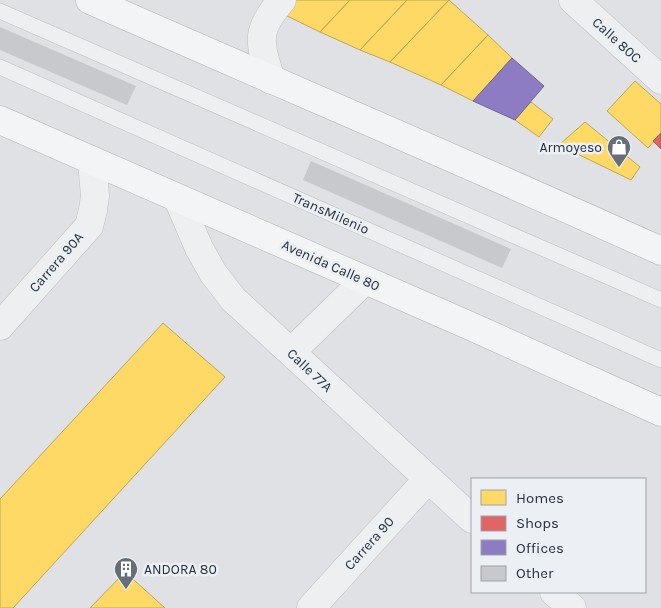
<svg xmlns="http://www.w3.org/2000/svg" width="661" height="608" font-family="Karla,sans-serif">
	<rect width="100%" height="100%" fill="#dfe1e4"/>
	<path fill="#ffd966" stroke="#bea659" d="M290 0H350L320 32 279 12Z
		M350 0H407L360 50 320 32Z
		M407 0H449L390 62 360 50Z
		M449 0 488 35 441 85 390 62Z
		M488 35 512 58 473 101 441 85Z
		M635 81 661 104V133L648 148 607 111Z
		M531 102 553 119 539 137 515 120Z
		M585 122 640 167 631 180 559 145Z
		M163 323 225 377 13 608H0V499Z
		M125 572 165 608H90Z"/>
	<path fill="#e06666" stroke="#a85659" d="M661 133V149L653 141Z"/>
	<path fill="#8e7cc3" stroke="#6f659a" d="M512 58 544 86 515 120 473 101Z"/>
	<path fill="#c7c9cc" d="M0 27 136 86 127 105 0 50Z
		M311 161 511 249 502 268 303 180Z"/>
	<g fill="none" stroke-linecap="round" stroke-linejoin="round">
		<g stroke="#bdbfc2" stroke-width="16">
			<path id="lane" d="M0 11 661 300
				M0 67 661 360"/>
		</g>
		<g stroke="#bdbfc2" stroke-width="29">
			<path id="street" d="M573 0 661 80
				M271 80C260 43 254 32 282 0
				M178 199 199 248 213 273 233 299 472 519
				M0 326 89 226 93 210 95 196 92 161
				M291 352 365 280
				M554 592 572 608
				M311 608 428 479"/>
		</g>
		<g stroke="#b1b4b9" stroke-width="29">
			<path id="highway" d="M90 0C280 84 472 165 661 251
				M0 120 468 325 661 412"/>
		</g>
		<use href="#lane" stroke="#eeeff1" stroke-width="15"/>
		<use href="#street" stroke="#eeeff1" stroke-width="28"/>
		<use href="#highway" stroke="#f3f4f5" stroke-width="28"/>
	</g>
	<defs>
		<g id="shop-pin" transform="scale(1.25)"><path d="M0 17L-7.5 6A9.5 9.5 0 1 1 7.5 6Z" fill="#676e77" stroke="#ecf0f4"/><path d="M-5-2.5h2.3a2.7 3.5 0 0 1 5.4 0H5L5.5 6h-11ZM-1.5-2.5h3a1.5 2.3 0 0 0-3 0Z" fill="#fff"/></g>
		<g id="building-pin" transform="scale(1.25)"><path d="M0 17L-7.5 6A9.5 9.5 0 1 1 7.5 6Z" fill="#676e77" stroke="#ecf0f4"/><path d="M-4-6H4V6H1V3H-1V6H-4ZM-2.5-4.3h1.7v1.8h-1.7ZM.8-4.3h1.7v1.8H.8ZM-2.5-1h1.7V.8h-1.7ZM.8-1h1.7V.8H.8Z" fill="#fff"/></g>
	</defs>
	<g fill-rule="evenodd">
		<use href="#shop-pin" x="619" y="147"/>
		<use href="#building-pin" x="126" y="569"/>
	</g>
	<g text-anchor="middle" stroke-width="5" stroke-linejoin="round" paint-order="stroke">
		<g font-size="14" fill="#27303c" stroke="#ecf0f4">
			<text transform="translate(617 40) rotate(42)" y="5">Calle 80C</text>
			<text transform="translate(331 213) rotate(24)" y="5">TransMilenio</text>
			<text transform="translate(56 262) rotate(-49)" y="5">Carrera 90A</text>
			<text transform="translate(331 265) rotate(24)" y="5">Avenida Calle 80</text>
			<text transform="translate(310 370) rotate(43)" y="5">Calle 77A</text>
			<text transform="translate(369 543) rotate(-48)" y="5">Carrera 90</text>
		</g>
		<g font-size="14" fill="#27303c" stroke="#ecf0f4" text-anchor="end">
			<text x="602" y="152">Armoyeso</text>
			<text x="144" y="574" text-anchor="start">ANDORA 80</text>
		</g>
	</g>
	<rect x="471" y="478" width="175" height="115" fill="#ecf0f4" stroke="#9da3aa"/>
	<rect x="481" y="490" width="25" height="15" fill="#ffd966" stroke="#9da3aa"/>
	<text x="516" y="503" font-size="15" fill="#27303c">Homes</text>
	<rect x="481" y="516" width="25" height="15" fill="#e06666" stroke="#9da3aa"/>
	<text x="516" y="528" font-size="15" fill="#27303c">Shops</text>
	<rect x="481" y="540" width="25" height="15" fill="#8e7cc3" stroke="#9da3aa"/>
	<text x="516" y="553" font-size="15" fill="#27303c">Offices</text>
	<rect x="481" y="566" width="25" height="15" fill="#c7c9cc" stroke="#9da3aa"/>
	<text x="516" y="578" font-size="15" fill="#27303c">Other</text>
</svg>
